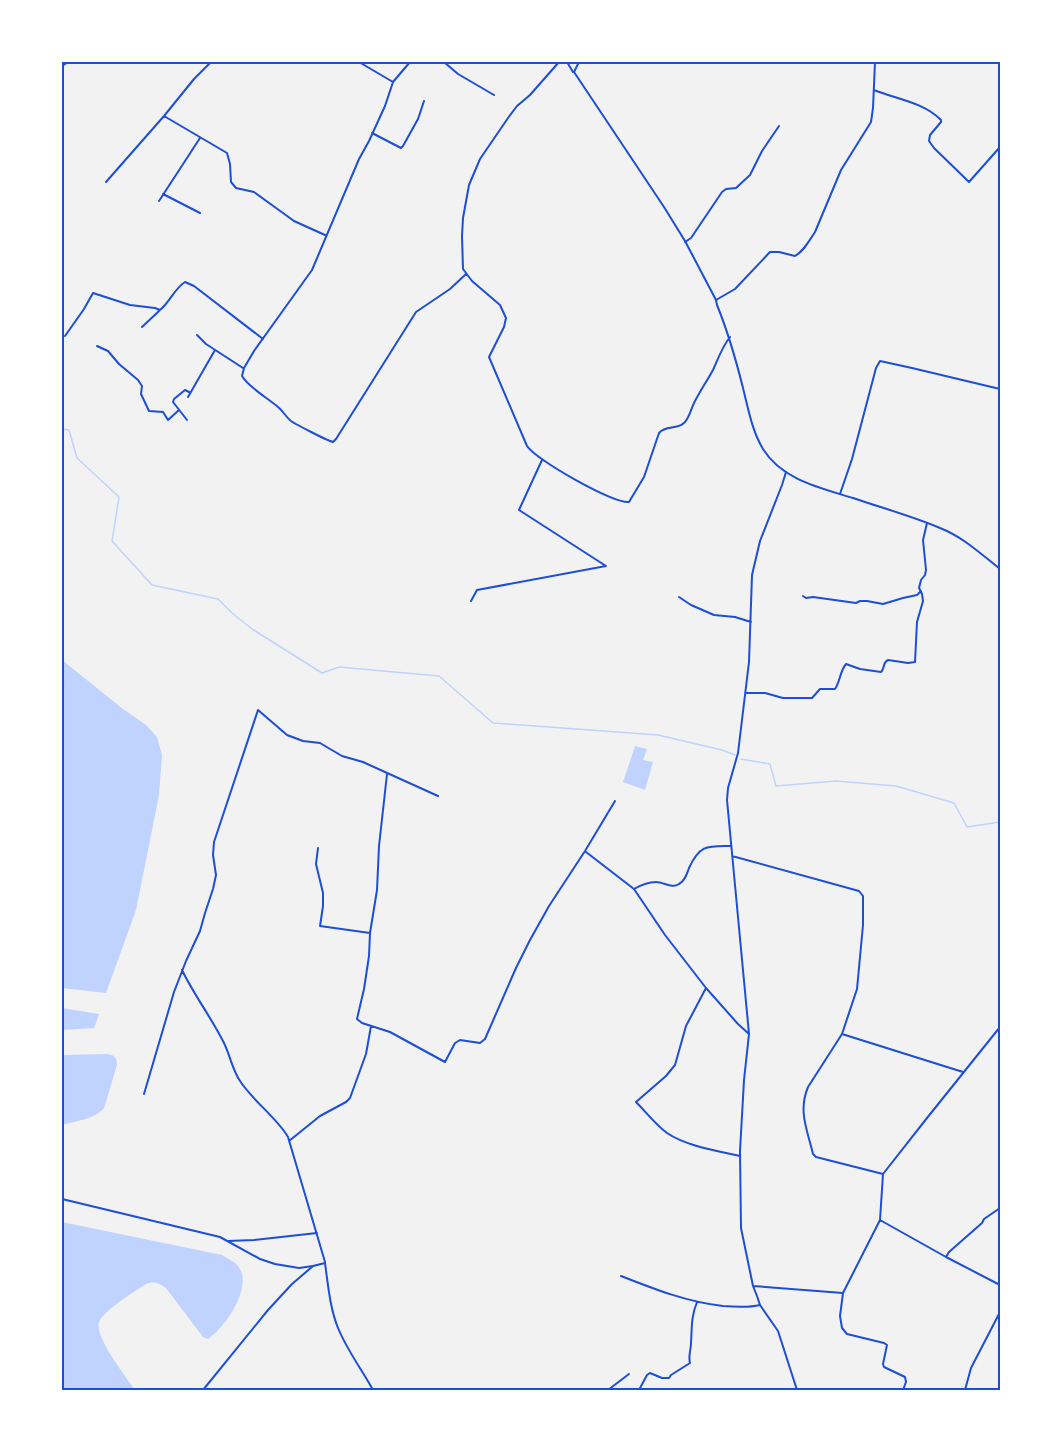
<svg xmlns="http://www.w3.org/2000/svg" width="1062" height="1452" font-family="'Public Sans',sans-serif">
	<rect width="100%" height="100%" fill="#f2f2f2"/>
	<path fill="#bfd3fe" d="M62 660 123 709 146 725 157 737 162 755 159 795 136 910 106 993 62 988Z
		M635 746 647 749 643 760 653 762 645 790 623 782Z
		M62 1008 99 1014 94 1028 62 1030Z
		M107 1054C115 1055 117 1058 117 1065L104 1108C95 1119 75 1121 62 1125V1055Z
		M62 1222 222 1255C227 1258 235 1262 238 1266 254 1286 225 1328 208 1339L203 1337 166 1288C159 1283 155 1281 146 1284 135 1291 103 1311 99 1322 94 1336 126 1377 135 1390H66L62 1386Z"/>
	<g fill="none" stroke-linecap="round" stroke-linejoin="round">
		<path stroke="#bfd3fe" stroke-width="1.5" d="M62 429 69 430 77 458 119 497 112 541 152 585 218 599 232 613 252 629 322 673 339 667 439 676 493 723 658 735 722 750 735 755
			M741 759 770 764 776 786 836 781 896 786 954 803 967 827 1000 822"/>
		<path stroke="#1d4ed8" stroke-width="2" d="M359 62 393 82 410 62
			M444 62 458 74 494 95
			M559 62 530 95 517 106 508 118 480 159 469 185 463 218 462 236 463 269 472 281 500 305 506 318 504 327 489 357 527 446C536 460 612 503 629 502L644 477 659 433C666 425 676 430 684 423 689 419 691 409 694 403 700 391 707 381 713 370 718 359 722 347 730 337
			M567 62 573 72
			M62 66 68 62
			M393 82 385 106 369 141 359 159 312 270 254 351 244 368 242 376C249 388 268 398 278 407 283 411 286 417 291 421 295 424 328 441 333 442L336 439 416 312 450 289 466 274
			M874 90C896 99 923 102 941 120V122L930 135 929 141 934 148 969 182 1000 147
			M164 116 227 153 230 164 231 182 236 188 254 192 294 221 325 235
			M372 133 401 148 403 146 418 119 424 101
			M106 182 164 116 194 79 211 62
			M163 194 200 213
			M159 201 200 138
			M685 242 691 238 722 192 726 189 736 188 750 175 762 151 779 126
			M716 300 735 289 770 252H779L795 256C804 251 809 241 815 232L841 170 871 122 873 108 875 62
			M142 327 159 311
			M197 335 206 344 243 368
			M65 336 84 309 93 293 130 305 155 308 160 310C170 302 174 289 185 282L194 286 263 339
			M97 346 108 351 119 364 138 380 142 386 141 394 149 411 163 412 168 420 179 410
			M188 397 215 350
			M187 420 173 402 174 399 185 390 189 392
			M786 472 782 485 760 541 752 575 749 662 738 753 728 788 727 800 749 1034 744 1080 740 1151 741 1228 753 1286 757 1296 760 1305 778 1331 797 1390
			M840 494 852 459 876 368 880 361 912 368 1000 389
			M803 596 806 598 813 597 856 603 860 601H867L883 604 903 598 917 595 921 591
			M679 597 691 605 714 615 735 617 751 622
			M471 601 477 590 606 566 519 510 542 460
			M746 693H765L783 698H812L820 689H835C840 682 840 671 846 664L860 669 881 672C885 669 882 663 888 660L908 663 915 662 917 622 923 601 922 594 919 588 921 580 925 575 926 570 923 540 927 523
			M387 774 379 846 377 890 370 933 369 956 364 989 357 1019 362 1023 390 1032 445 1062 455 1043 460 1040 480 1043 485 1039 516 968 530 940 549 906 585 851 615 801
			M318 848 316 864 323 893V906L320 926 370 933
			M586 852 634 889 665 935 706 988 738 1024 749 1034
			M732 856 859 891 863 896V925L857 989 842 1034 808 1087C798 1111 807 1129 813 1154L816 1157 883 1174
			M634 889C641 885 648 882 656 882 664 882 672 889 679 884 685 881 687 874 689 868 700 844 708 846 731 846
			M182 970C194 995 211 1017 224 1043 230 1055 232 1069 240 1081 253 1101 277 1118 288 1137L325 1262
			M706 988 686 1026 675 1065 666 1076 636 1102C646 1112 656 1125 667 1133 686 1146 718 1151 740 1156
			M1000 1027 927 1118 883 1174 880 1220 946 1257 1000 1285
			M842 1034 963 1072
			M144 1094 174 992 186 961 200 931 205 913 213 889 216 875 213 855 214 842 258 710 287 735 303 741 320 743 342 756 363 762 438 796
			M289 1141 320 1116 346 1102 350 1098 366 1054 371 1026
			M880 1220 843 1293 840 1316 842 1328 847 1334 884 1343 887 1345 883 1364 884 1367 905 1377 906 1382 903 1390
			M228 1241 254 1240 317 1233
			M946 1257 949 1252 982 1223 984 1219 1000 1208
			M621 1276C654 1289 687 1302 723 1306 735 1307 748 1308 760 1305
			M753 1286 843 1293
			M203 1390 268 1310 292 1284 313 1266
			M608 1390 629 1374
			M639 1390 647 1375 650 1373 662 1378H669L671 1375 690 1363C688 1356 691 1350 691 1343 692 1327 691 1317 697 1302
			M965 1390 971 1368 1000 1312"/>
		<path stroke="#1d4ed8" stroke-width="2" d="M579 62 574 72 664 207 685 241 716 300 717 305C728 332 736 360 743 388 748 408 752 431 763 449 782 480 821 488 853 498 882 508 912 516 940 528 963 537 981 554 1000 569
			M62 1199 220 1237 260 1259 275 1264 299 1268 313 1266 325 1263C328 1285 330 1308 338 1328 347 1350 362 1370 373 1390"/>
	</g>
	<rect width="1062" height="1452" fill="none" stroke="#ffffff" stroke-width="126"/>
	<rect x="63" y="63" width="936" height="1326" fill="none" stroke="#1d4ed8" stroke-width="2"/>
</svg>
